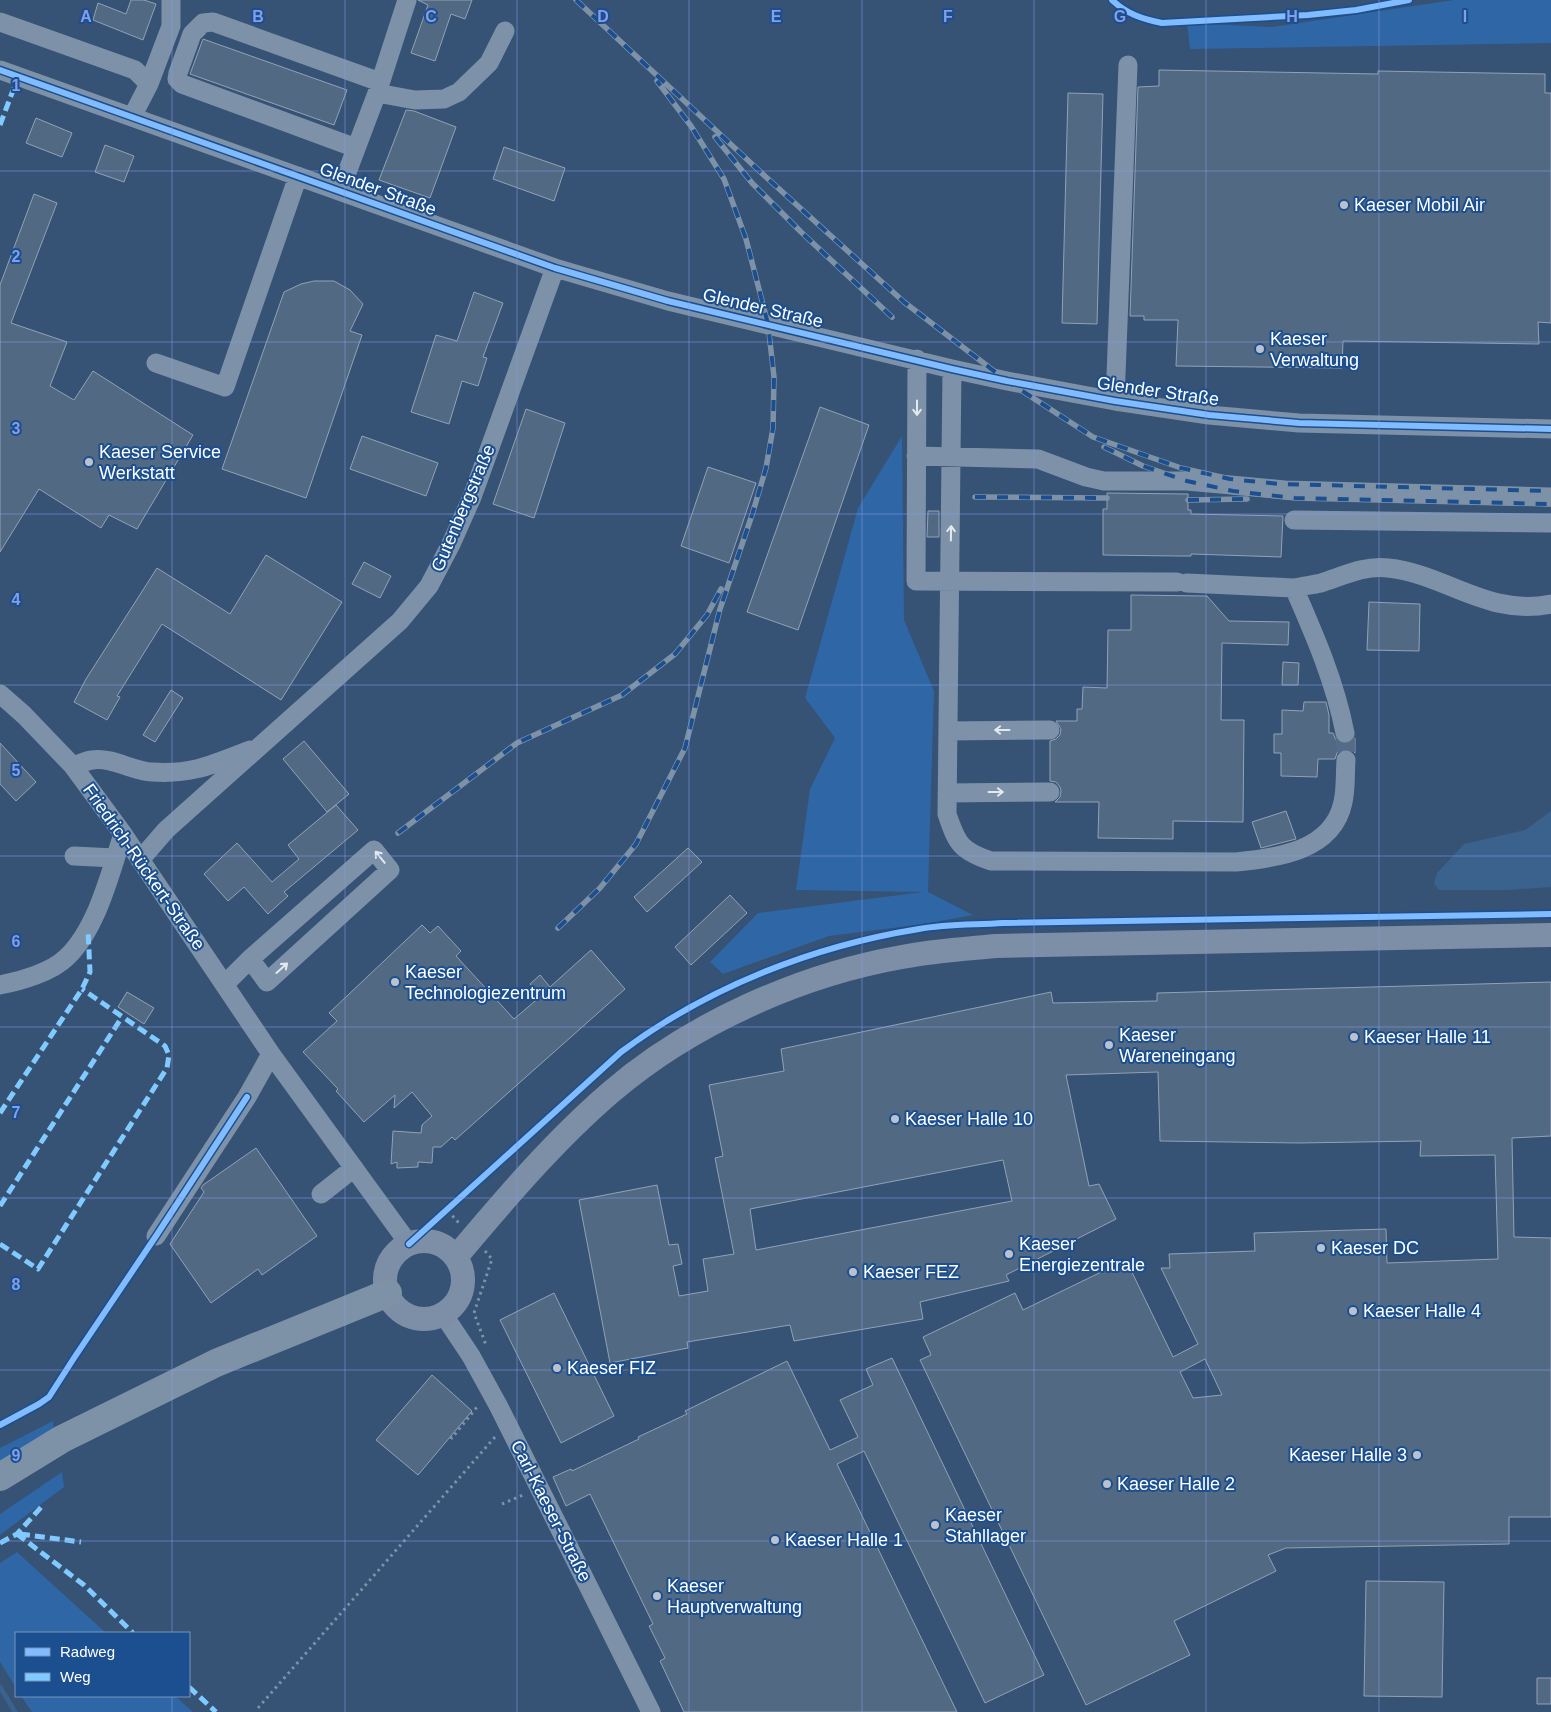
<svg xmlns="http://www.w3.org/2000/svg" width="1551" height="1712" font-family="Helvetica,sans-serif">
	<rect width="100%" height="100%" fill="#365274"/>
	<path fill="#2f66a5" d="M1454 0H1551V43L1190 49 1187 23 1272 27Z
		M902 436 904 620 934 691 928 892 973 915 924 924 829 936 723 974 710 962 758 913 923 892 796 890 810 789 835 738 805 698 858 508Z
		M53 1421 54 1435 0 1463V1448Z
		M62 1472 64 1487 0 1535V1514Z
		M17 1552 106 1633H16V1688L0 1662V1563Z
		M21 1696H175L193 1712H32Z"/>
	<path fill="#3b618d" d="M1551 811V887L1509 890H1439L1434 884 1437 873 1464 844 1525 830Z"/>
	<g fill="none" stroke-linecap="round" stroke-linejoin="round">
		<path stroke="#3b618d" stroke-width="5" d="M0 1687 15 1712"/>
	</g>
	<path fill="#526984" stroke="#92a2b6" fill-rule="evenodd" d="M131 0H144L156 4 143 40 93 20 98 3 126 14Z
		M418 0H472L465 19 451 14 435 61 411 53 428 5Z
		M203 39 347 90 334 125 190 74Z
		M1159 70 1378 74V71L1545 74V93H1551V323L1538 322 1539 344 1343 341 1342 368 1176 366 1178 320H1144V316H1130L1138 87 1159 86Z
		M1068 93 1103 94 1097 324 1062 323Z
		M406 110 414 111 456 127 430 198 379 180Z
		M36 118 72 133 62 157 26 143Z
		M105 145 134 156 124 182 95 172Z
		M504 147 565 168 554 201 493 179Z
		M34 194 57 203 11 323 67 342 50 386 74 400 93 371 193 435 137 529 109 515 101 528 39 489 0 552V285Z
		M314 281H334L350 290 363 304 350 331 362 335 306 498 222 469 284 292 301 284Z
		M474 292 503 303 483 357 487 358 478 386 462 381 449 424 411 412 436 335 457 341Z
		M820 407 869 425 798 630 747 612Z
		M526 409 565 423 534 518 493 504Z
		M362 436 438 463 426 496 350 469Z
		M708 467 756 483 729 563 681 546Z
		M1107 493 1188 494V510H1191V514L1283 516 1281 557 1191 554V556H1177L1103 555V509H1107Z
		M928 511H939V537H927Z
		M266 555 342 602 281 700 162 624 117 696 120 697 107 720 74 702 86 679 157 568 230 614Z
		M364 562 391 576 380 598 352 584Z
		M1131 595 1207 596 1229 621 1289 622 1288 645 1222 643 1221 720H1244L1243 822 1173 821V839L1098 838 1099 802H1055L1060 797 1061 791 1060 787 1056 782 1050 781V741L1056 739 1060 735 1061 729 1056 721H1077V709H1082L1083 687 1107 688 1108 630H1131Z
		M1369 602 1420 604 1419 651 1367 650Z
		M1283 662 1299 663 1298 685H1282Z
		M171 690 183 698 155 742 143 735Z
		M1304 702H1326L1329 715V733H1333L1336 740 1342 744H1348L1355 738V753L1352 750 1346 749 1341 750 1337 753 1335 759H1318L1317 777 1281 776V753H1274V734H1282V710L1303 711Z
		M304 741 349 794 327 812 283 759Z
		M0 743 36 782 16 801 0 784Z
		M336 805 358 830 284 892 288 896 268 914 244 887 228 901 204 874 237 843 272 882 299 859 288 845Z
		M1286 811 1296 839 1261 848 1252 822Z
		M688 848 702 862 647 912 634 897Z
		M730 895 747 913 691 965 675 947Z
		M422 925 430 933 438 926 461 951 456 956 514 1019 541 996 530 984 540 975 550 987 591 950 625 989 455 1140 452 1137 441 1147H433L432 1163 418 1162V1167L397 1168V1162L391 1164 393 1131 421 1133 422 1125 432 1116 412 1092 394 1108 395 1095 364 1122 336 1091 338 1089 303 1052 337 1021 329 1013Z
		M1551 982V1136L1512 1138 1514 1237 1551 1238V1517H1509V1544L1286 1548 1268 1555 1276 1571 1174 1621 1190 1655 1086 1705 920 1360 931 1355 923 1337 1015 1293 1023 1310 1126 1260 1173 1357 1198 1344 1161 1268H1170L1169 1254 1255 1251 1254 1233 1386 1229 1387 1263 1498 1259 1495 1155 1420 1156 1421 1141 1299 1143 1160 1141 1158 1072 1066 1075 1089 1186 1099 1184 1116 1219 1006 1275 1009 1281 920 1302 923 1319 794 1341 790 1325 687 1342 688 1348 610 1363 579 1200 657 1185 669 1245 678 1244 682 1264 673 1266 679 1296 708 1291 703 1259 734 1254 715 1158 723 1156 709 1085 784 1071 781 1049 1051 992 1053 1003 1157 1001V993ZM1003 1160 1012 1201 756 1250 750 1209ZM1205 1359 1222 1395 1193 1398 1180 1372Z
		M127 992 154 1008 144 1024 118 1007Z
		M256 1148 317 1236 262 1275 258 1269 211 1303 170 1244 204 1192 201 1188 203 1185Z
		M554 1293 614 1416 561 1443 500 1320Z
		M892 1358 1044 1675 985 1703 864 1451 837 1464 957 1712H684L660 1661 665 1658 649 1626 653 1624 590 1494 566 1506 553 1477 571 1469 572 1471 639 1439 638 1437 687 1414 685 1411 787 1361 830 1450 858 1437 840 1400 873 1385 866 1369Z
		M432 1375 472 1411 418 1475 376 1440Z
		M1366 1581 1444 1582 1442 1697 1364 1696Z
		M1537 1678H1551V1704H1537Z"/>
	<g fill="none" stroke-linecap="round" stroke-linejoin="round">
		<path stroke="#546c89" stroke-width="19" stroke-dasharray="19 9" stroke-linecap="butt" d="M1345 733 1346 760"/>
		<path stroke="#7d92a8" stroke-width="3" stroke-dasharray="2.5 4" stroke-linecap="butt" d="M448 1211 459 1223
			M485 1251 492 1259 474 1313 486 1345
			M450 1437 452 1438 477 1407 479 1409
			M502 1504 523 1495
			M258 1708 495 1437"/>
		<path stroke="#7d92a8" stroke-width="19" d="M0 22 135 70 149 84 132 117
			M0 70 555 268 668 301 952 369 1007 381 1115 401 1209 415 1299 423 1551 429
			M149 84 171 26V0
			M377 93 415 100 444 99 459 92 489 63 505 31
			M356 148 182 84 177 79 178 73 192 34 203 23 213 22 380 82
			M340 191 377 93 407 0
			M917 359 916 581 1177 582
			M156 363 225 387 298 176
			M952 369 947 814C957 844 961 851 991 861L1236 862C1277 858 1333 851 1343 802 1346 789 1345 774 1346 760
			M1115 401 1128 65
			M916 456 1038 459 1086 477 1104 481H1187L1285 490 1551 497
			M1294 520 1551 523
			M1187 583 1294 588
			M0 694 24 715 73 766 123 834 271 1054 409 1244
			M948 731 1050 730
			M1345 733C1335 682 1315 636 1294 588 1303 586 1312 585 1321 583 1343 576 1364 565 1388 568 1446 574 1487 617 1551 604
			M73 766C79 764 85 761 92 760 113 757 132 771 152 772 192 775 214 764 250 750
			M947 793 1050 792
			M74 856 115 858
			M140 860 166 830 400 621 429 586 451 544 472 497 555 268
			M225 984 250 959 374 850 390 870 267 982 250 959
			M0 985C21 981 52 972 67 957 97 928 110 874 123 834
			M321 1194 354 1168
			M156 1236 247 1097 271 1054
			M443 1314 471 1356 499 1407 651 1712"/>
		<path stroke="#7d8ea7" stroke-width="24" d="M385 1280a39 39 0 1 1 78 0a39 39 0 1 1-78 0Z
			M456 1257C504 1200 554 1141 611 1092 690 1024 800 975 902 957 933 951 965 949 996 946L1551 935"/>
		<path stroke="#7e92a7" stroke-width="28" d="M0 1477 62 1439 216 1363 388 1293"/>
		<g stroke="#7e92a7" stroke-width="5.5">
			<path id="rail" d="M576 0 767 178 904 302 1007 381 1093 437 1181 468 1230 479 1280 484 1551 491
				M715 137 752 183 801 232 892 317
				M1104 447 1143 466 1187 481 1233 491 1295 498 1551 504
				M975 497 1107 498
				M1188 500 1247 499
				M398 833 517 743 622 695 675 654 707 615 721 589
				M558 928 600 888 636 844 685 748 720 609 752 515 766 468 773 428 774 377 768 324 746 239 724 179 691 126 657 81"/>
		</g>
		<use href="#rail" stroke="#1b4f8f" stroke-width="4" stroke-dasharray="11" stroke-linecap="butt"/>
		<path stroke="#80caff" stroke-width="5" stroke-dasharray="10 5" stroke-linecap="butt" d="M0 125 18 77
			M0 1113 82 989 90 972 88 930
			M0 1206 122 1017
			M0 1244 38 1269 167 1068 169 1055 165 1046 82 989
			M17 1534 84 1585 133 1633
			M20 1534 81 1542
			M0 1543 17 1534 44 1504
			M189 1687 216 1712"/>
		<g stroke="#1b4f8f" stroke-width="9">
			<path id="cycleway" d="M1112 0C1127 14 1142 19 1162 23L1308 15 1356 10 1409 0
				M0 70 555 268 668 301 952 369 1007 381 1115 401 1209 415 1299 423 1551 429
				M409 1244 621 1052C708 987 813 946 919 929 947 924 975 925 1003 923L1551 914
				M0 1425 39 1404 49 1397 74 1358 156 1236 247 1097"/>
		</g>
		<use href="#cycleway" stroke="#80bcff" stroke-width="6"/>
	</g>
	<defs><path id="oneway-shaft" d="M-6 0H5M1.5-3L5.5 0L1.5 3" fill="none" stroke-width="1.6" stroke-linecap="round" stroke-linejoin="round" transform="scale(1.25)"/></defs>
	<g stroke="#e5e9ee">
		<use href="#oneway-shaft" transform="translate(917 408) rotate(90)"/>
		<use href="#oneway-shaft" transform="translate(951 533) rotate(-89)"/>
		<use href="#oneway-shaft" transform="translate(1002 730) rotate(180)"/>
		<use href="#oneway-shaft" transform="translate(996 792)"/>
		<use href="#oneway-shaft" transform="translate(380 857) rotate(-129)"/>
		<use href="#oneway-shaft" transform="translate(282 968) rotate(-42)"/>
	</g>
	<path fill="none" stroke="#839eea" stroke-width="1" stroke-opacity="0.55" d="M172 0V1633M345 0V1712M517 0V1712M689 0V1712M862 0V1712M1034 0V1712M1206 0V1712M1379 0V1712M0 171H1551M0 342H1551M0 514H1551M0 685H1551M0 856H1551M0 1027H1551M0 1198H1551M0 1370H1551M0 1541H1551M172 1696V1712"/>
	<g fill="#b9c2ce" stroke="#1b4f8f" stroke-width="2">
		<circle cx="1344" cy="205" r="5"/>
		<circle cx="1260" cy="349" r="5"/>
		<circle cx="89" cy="462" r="5"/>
		<circle cx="395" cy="982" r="5"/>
		<circle cx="1354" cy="1037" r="5"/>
		<circle cx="1109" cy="1045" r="5"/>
		<circle cx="895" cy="1119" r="5"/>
		<circle cx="1321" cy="1248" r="5"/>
		<circle cx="1009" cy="1254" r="5"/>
		<circle cx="853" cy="1272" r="5"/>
		<circle cx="1353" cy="1311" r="5"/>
		<circle cx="557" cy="1368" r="5"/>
		<circle cx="1417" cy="1455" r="5"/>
		<circle cx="1107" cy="1484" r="5"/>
		<circle cx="935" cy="1525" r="5"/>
		<circle cx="775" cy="1540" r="5"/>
		<circle cx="657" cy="1596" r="5"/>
	</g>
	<g text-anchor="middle" stroke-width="4" stroke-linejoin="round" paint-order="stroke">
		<g font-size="18" fill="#fff" stroke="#1b4f8f">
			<text transform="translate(378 189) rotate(20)" y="6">Glender Straße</text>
			<text transform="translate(763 308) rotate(13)" y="6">Glender Straße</text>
			<text transform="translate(1158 391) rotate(8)" y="6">Glender Straße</text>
			<text transform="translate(463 508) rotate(-67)" y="6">Gutenbergstraße</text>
			<text transform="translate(144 867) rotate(55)" y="6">Friedrich-Rückert-Straße</text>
			<text transform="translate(551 1511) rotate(63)" y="6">Carl-Kaeser-Straße</text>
		</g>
		<g font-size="18" fill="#fff" stroke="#1b4f8f" text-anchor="start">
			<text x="1354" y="211">Kaeser Mobil Air</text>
			<text x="1270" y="345">Kaeser<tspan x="1270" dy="21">Verwaltung</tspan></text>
			<text x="99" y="458">Kaeser Service<tspan x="99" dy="21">Werkstatt</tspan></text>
			<text x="405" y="978">Kaeser<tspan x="405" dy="21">Technologiezentrum</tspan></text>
			<text x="1119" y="1041">Kaeser<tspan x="1119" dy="21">Wareneingang</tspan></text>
			<text x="1364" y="1043">Kaeser Halle 11</text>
			<text x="905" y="1125">Kaeser Halle 10</text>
			<text x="1019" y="1250">Kaeser<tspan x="1019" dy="21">Energiezentrale</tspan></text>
			<text x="1331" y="1254">Kaeser DC</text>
			<text x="863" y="1278">Kaeser FEZ</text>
			<text x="1363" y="1317">Kaeser Halle 4</text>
			<text x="567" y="1374">Kaeser FIZ</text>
			<text x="1407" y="1461" text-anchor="end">Kaeser Halle 3</text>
			<text x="1117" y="1490">Kaeser Halle 2</text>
			<text x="945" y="1521">Kaeser<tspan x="945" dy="21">Stahllager</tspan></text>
			<text x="785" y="1546">Kaeser Halle 1</text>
			<text x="667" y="1592">Kaeser<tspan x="667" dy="21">Hauptverwaltung</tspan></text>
		</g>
	</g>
	<g font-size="16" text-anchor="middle" font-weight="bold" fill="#839eea" stroke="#1b4f8f" stroke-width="4" stroke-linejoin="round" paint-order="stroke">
		<text x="86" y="22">A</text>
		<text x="258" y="22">B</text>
		<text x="431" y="22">C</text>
		<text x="603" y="22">D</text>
		<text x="776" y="22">E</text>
		<text x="948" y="22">F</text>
		<text x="1120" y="22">G</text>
		<text x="1292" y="22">H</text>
		<text x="1465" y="22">I</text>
		<text x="16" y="91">1</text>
		<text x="16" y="262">2</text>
		<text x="16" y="434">3</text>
		<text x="16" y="605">4</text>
		<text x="16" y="776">5</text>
		<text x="16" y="947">6</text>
		<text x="16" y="1118">7</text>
		<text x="16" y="1290">8</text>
		<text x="16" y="1461">9</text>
	</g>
	<rect x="15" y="1632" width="175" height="65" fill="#1b4f8f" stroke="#7695bc"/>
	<rect x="25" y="1648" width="25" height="8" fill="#80bcff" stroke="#7695bc"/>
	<text x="60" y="1657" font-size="15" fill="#ffffff">Radweg</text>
	<rect x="25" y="1673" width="25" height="8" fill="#80caff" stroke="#7695bc"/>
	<text x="60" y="1682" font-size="15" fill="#ffffff">Weg</text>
</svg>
